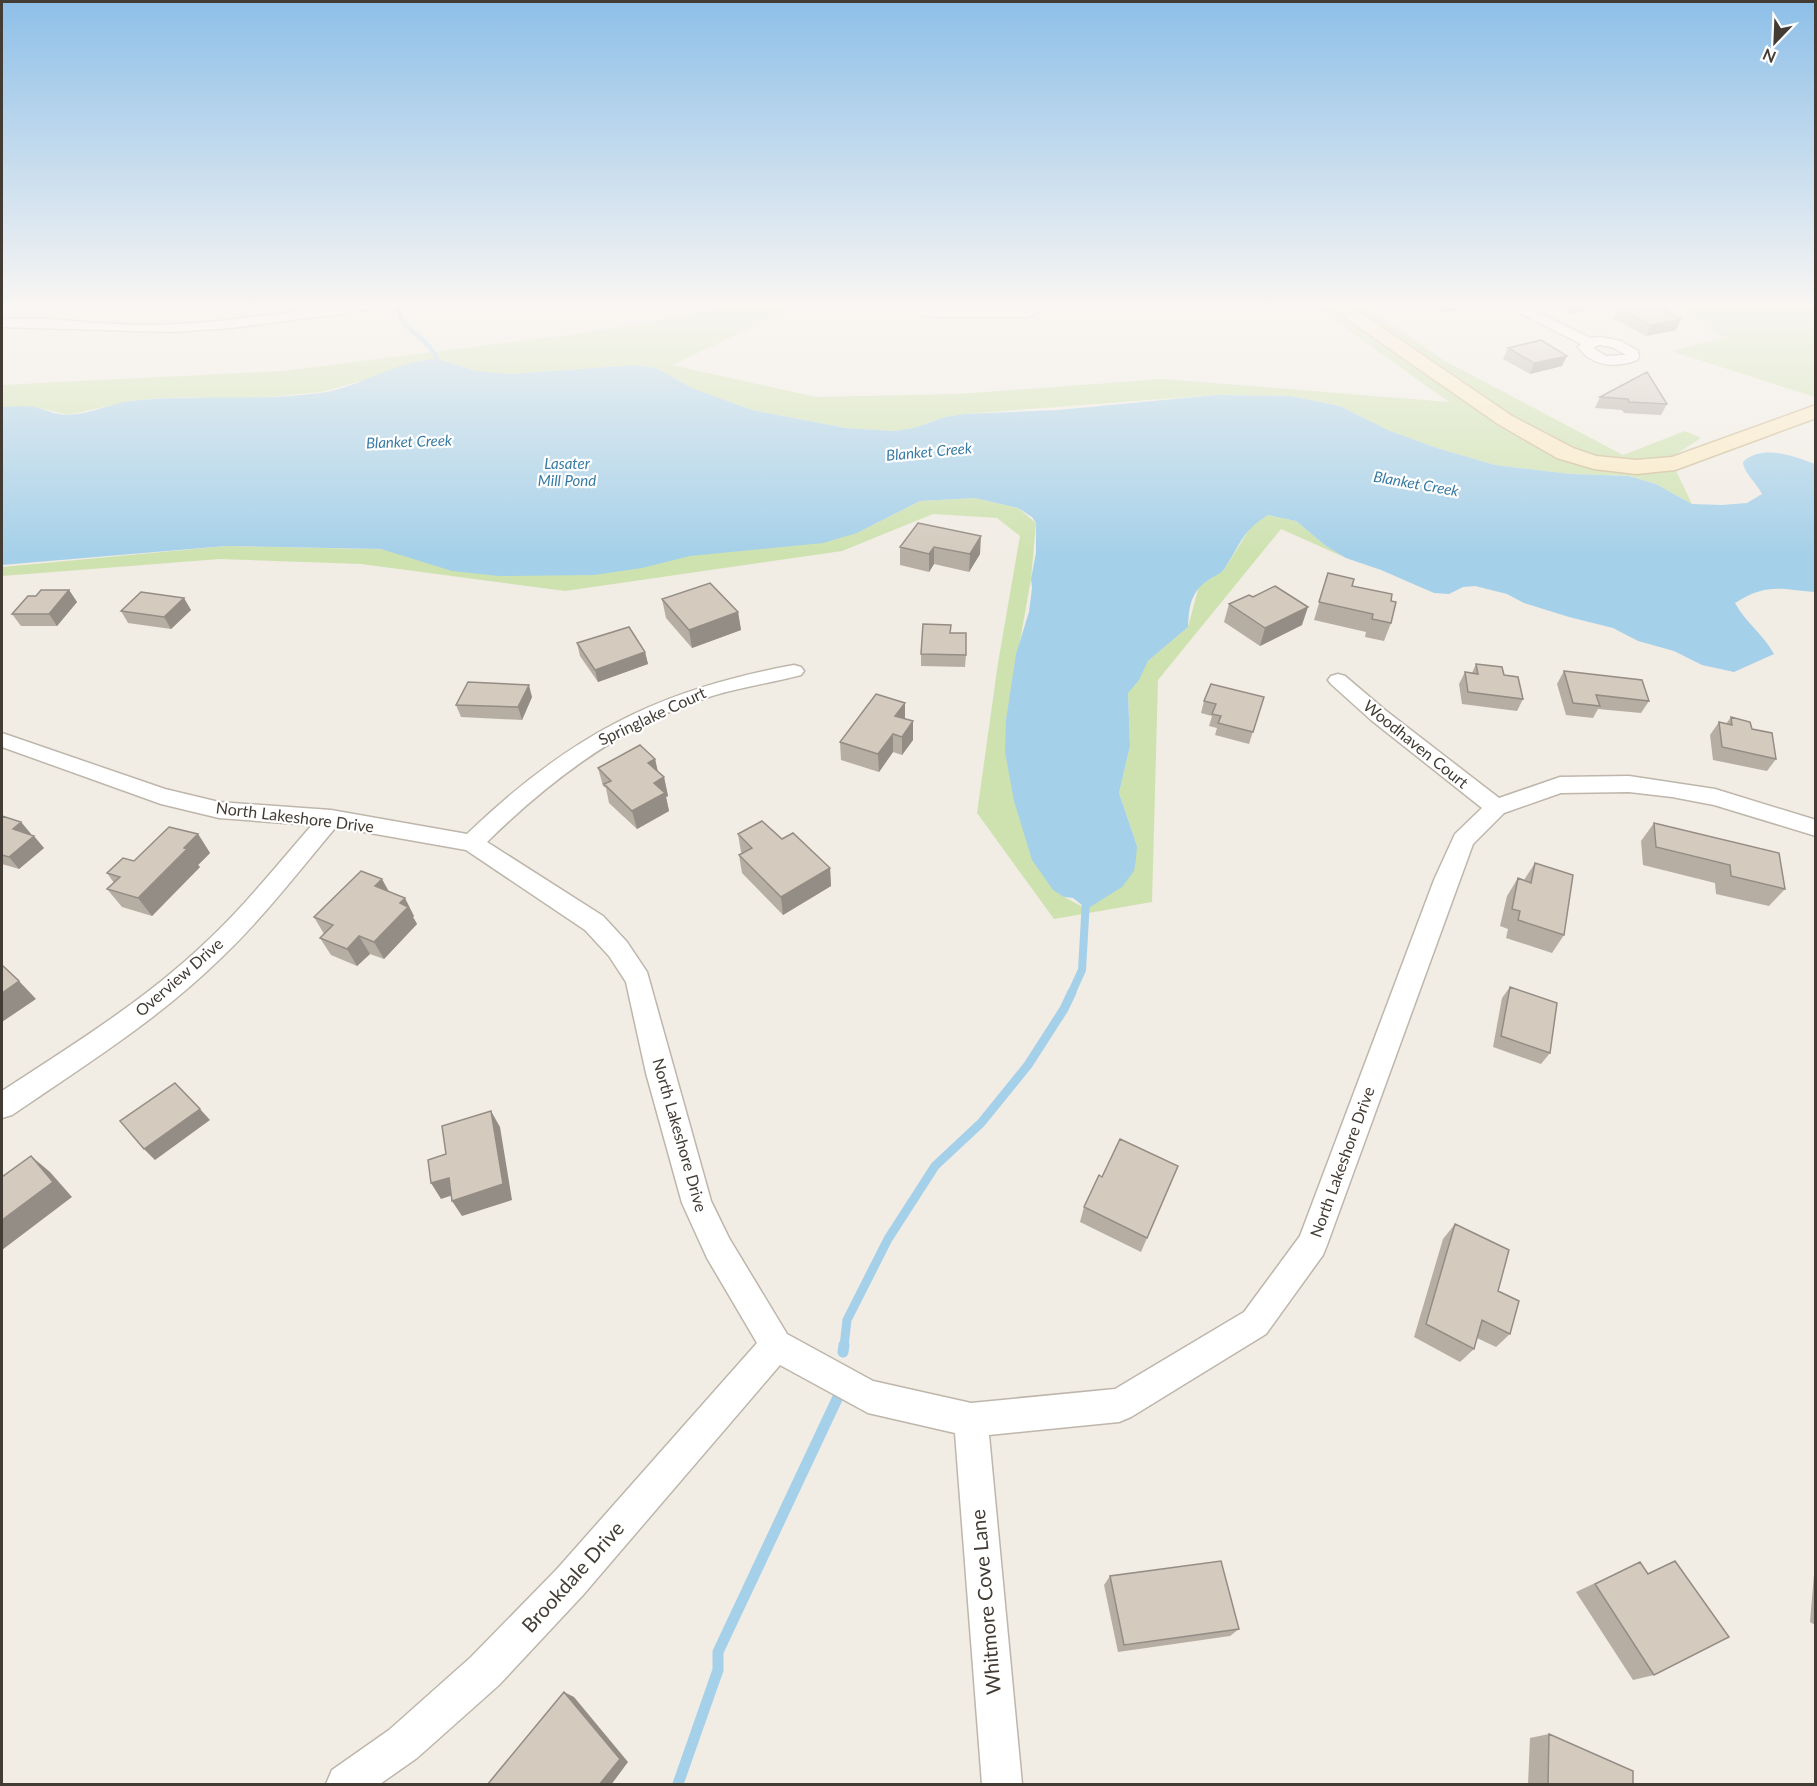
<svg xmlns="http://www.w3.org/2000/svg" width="1817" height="1786" font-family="Lato,sans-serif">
	<rect width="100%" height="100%" fill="#f1ece4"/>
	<path fill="#cee2b0" d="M747 305H800L672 365 816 397 958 394 1163 379 1449 402 1313 305H1363L1445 361 1623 455 1685 431 1701 438 1670 458 1692 504 1656 484 1629 476 1571 474 1495 465 1440 449 1390 431 1340 406 1290 396 1216 395 964 414 945 417 914 428 894 431 847 428 752 410 692 388 656 368 637 365 510 374 476 371 438 359 322 392 245 399 185 397 135 400 68 415 39 408 2 407V385L282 371 568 335Z
		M1675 305H1815V397L1671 351 1723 338Z
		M975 498 1018 508 1036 523 1031 579 1006 720 1064 897 1087 909 1137 846 1119 793 1130 746 1128 693 1148 661 1188 627 1199 586 1224 570 1252 525 1268 515 1296 521 1326 546 1346 558 1281 529 1158 680 1152 902 1054 919 977 813 998 663 1020 536 997 518 933 514 842 551 565 591 361 564 220 559 2 576V567L226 546 690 556 857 533 920 501Z"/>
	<path fill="#a5d0e9" d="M438 359 476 371 510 374 636 365 656 368 692 388 752 410 846 428 894 431 914 428 945 417 964 414 1058 410 1216 395 1290 396 1340 406 1390 431 1440 449 1495 465 1571 474 1629 476 1656 484 1692 504 1722 505 1747 503 1762 494C1757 484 1743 471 1743 462 1762 444 1794 456 1815 464V592C1779 589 1767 583 1735 603 1745 622 1764 635 1774 654L1734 672 1702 665 1674 651 1638 641 1613 628 1569 617 1524 603 1507 594 1475 586 1463 587 1449 594 1434 593 1381 570 1346 558 1326 546 1296 521 1268 515C1242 531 1240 545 1225 568 1222 573 1215 576 1210 579 1191 591 1189 605 1188 627L1148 661 1139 680 1128 693 1130 746 1119 793 1137 846 1136 859 1134 871 1122 887 1087 909 1073 898 1064 897 1053 890 1032 860 1014 801 1005 752 1006 720 1016 654 1029 612 1032 588 1031 579 1036 553V523L1032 517 1018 508 975 498 920 501 857 533 823 543 690 556 642 568 594 575 499 576 452 571 381 549 226 546 2 565V407C13 407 26 405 38 408 49 411 56 415 68 415 93 414 115 401 139 400 200 395 260 401 321 393 362 387 396 360 438 359Z"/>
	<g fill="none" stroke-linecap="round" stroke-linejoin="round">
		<path stroke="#a5d0e9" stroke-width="4.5" d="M397 307C399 312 401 320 405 324 418 338 437 347 439 368"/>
		<path stroke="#a5d0e9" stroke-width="8" d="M1071 994 1082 970 1086 900"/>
		<path stroke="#a5d0e9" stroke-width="9" d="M844 1346 847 1320 888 1239 935 1166 981 1123 1028 1065 1064 1009 1072 992"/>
		<path stroke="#a5d0e9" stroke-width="11" d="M843 1352 844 1345
			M678 1784 718 1670V1652L838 1397"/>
		<g stroke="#beb6ab" stroke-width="3">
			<path id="street" d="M341 305H382L376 309 231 328 172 332 2 327V319C49 316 96 325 144 325 210 325 276 314 341 305Z
				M916 305H929L935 309H1024L1031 305H1044L1041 312 1026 317H935L920 314Z
				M1504 305H1521L1591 338 1601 337 1621 341 1638 351 1639 357 1637 360C1616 368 1592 367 1578 347L1581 344ZM1598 345 1612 347 1626 355 1606 356 1593 348Z
				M794 665 801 667 804 671 801 675C771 683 741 687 712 696 625 723 551 779 487 842L603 916 627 942 647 972 711 1201 729 1238 787 1334 873 1381 971 1403 1115 1389 1244 1312 1300 1236 1434 880 1455 834 1482 808 1371 720 1331 684 1328 680 1331 676 1338 674 1345 676 1385 710 1499 798 1560 777 1629 776 1715 789 1816 820V836L1714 805 1672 797 1629 792 1561 793 1504 813 1473 844 1327 1245 1323 1255 1266 1334 1131 1417 1119 1422 989 1435 1022 1784H982L955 1433 868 1413 780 1365 583 1595 499 1685 417 1758 380 1784H326L332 1770 389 1730 471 1657 557 1569 757 1343 707 1258 682 1203 646 1073 626 982 609 956 585 930 466 850 336 827C299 871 263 918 221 958 159 1019 84 1066 12 1115L2 1118V1091C71 1046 144 1001 205 943 244 907 277 865 312 825L219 818 161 804 2 747V733L165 789 219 802 331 810 467 834C568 737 656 690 794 665Z"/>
		</g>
		<g stroke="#cdbc97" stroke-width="3">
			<path id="secondary" d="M1327 305H1349L1512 416 1573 448 1596 456 1636 460 1672 457 1816 405V418L1675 470 1636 474 1594 469 1557 458 1498 424Z"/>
		</g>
		<use href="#street" fill="#fff" fill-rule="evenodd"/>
		<use href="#secondary" fill="#faeac5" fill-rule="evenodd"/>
	</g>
	<path fill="#b6aea3" d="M1431 305H1471L1470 308 1442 312Z
		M1556 305H1601L1600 307 1572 314Z
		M1619 308 1676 330 1646 336 1614 319Z
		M1508 348 1562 366 1530 374 1503 359Z
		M1647 372 1667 404 1661 415 1624 413 1622 410 1595 408 1600 397Z
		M918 523 980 554 969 572 934 564 929 572 900 565V547Z
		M1328 573 1352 586 1391 601V623L1384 641 1365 637 1366 632 1314 620Z
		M69 590 77 602 57 626H21L12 614 36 596Z
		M662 599 738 612 741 630 692 648 666 618Z
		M1229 604 1302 625 1260 646 1224 622Z
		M191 610 171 629 128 623 121 611Z
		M577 643 645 652 648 664 598 682 580 656Z
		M921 654 966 655 965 667 921 666Z
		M1476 664 1504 675 1523 699 1517 711 1462 704 1459 684 1465 672 1472 673Z
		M1564 671 1649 701 1641 713 1598 709 1593 718 1566 715 1557 684Z
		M532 697 522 720 461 717 456 705Z
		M1264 697 1249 744 1215 735 1217 728 1209 726 1212 716 1201 713 1204 701Z
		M1731 717 1752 729 1776 759 1767 771 1713 760 1710 735 1719 722 1726 724Z
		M905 719 913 740 902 755 893 752 879 772 841 760 840 742Z
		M655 759 658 772 664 777 668 796 666 797 669 811 637 829 609 803 606 788 603 786 598 768Z
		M2 816 21 822 31 834V835L44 848 19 869 2 864Z
		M1654 823 1785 889 1769 906 1716 894 1715 883 1643 865 1641 841Z
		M198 834 210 853 198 865 200 867 152 916 122 907 107 889 114 883 107 873 134 861Z
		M738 834 782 839 830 868 831 886 783 915 742 873 739 855 742 853 741 852Z
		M1535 863 1564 935 1552 953 1506 938 1508 929 1500 926 1507 896 1518 878 1524 880Z
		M389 892 414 916 413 917 417 924 384 959 370 954 357 966 331 955 320 938 324 934 314 917Z
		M1510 987 1550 1053 1541 1064 1493 1047 1502 998Z
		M1178 1166 1141 1252 1080 1222 1084 1207 1102 1177Z
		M1455 1224 1498 1291 1510 1334 1496 1347 1477 1338 1474 1349 1460 1362 1414 1337 1443 1239Z
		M1675 1561 1654 1675 1633 1680 1576 1592 1640 1562 1648 1573Z
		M1815 1562V1561V1625L1810 1622Z
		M1110 1576 1239 1629 1230 1636 1118 1652 1104 1585Z
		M1549 1734 1633 1785H1528L1530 1738Z"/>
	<path fill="#948d85" d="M1444 305H1471L1470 308 1442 312Z
		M1576 305H1601L1600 307 1572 314Z
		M1681 319 1676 330 1646 336 1651 325Z
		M1567 356 1562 366 1530 374 1534 363Z
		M981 536 980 554 969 572 970 554Z
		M934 547V564L929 572V554Z
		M69 590 77 602 57 626 49 614Z
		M184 598 191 610 171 629 164 617Z
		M1308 607 1302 625 1260 646 1265 628Z
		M738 612 741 630 692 648 689 630Z
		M645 652 648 664 598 682 595 670Z
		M529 685 532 697 522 720 518 707Z
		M905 703V721L895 716Z
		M913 721V740L902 755V737Z
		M893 734V752L879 772 878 754Z
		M655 759 659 777 648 763Z
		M664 777 668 796 666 797 669 811 637 829 632 811 654 783Z
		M21 822 31 834 23 841 13 829Z
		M198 834 210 853 198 865 200 867 152 916 138 898 184 848Z
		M34 836 44 848 19 869 9 857Z
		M830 868 831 886 783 915 781 897Z
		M382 879 392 897 375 886Z
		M405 898 414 916 413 917 417 924 384 959 374 942 400 903Z
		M359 936 370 954 357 966 347 949Z
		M19 981 36 999 2 1022V993Z
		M200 1109 210 1120 155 1160 144 1149Z
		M491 1111 500 1127 512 1200 462 1216 452 1201Z
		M31 1156 50 1172 72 1197 2 1250V1220Z
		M449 1178 459 1193 441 1199 431 1183Z
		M564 1692 574 1697 628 1762 611 1785H599Z"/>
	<path fill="#d4cabe" stroke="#948d85" stroke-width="1.5" d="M1634 305H1654L1681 319 1651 325 1619 308Z
		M1541 340 1567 356 1534 363 1508 348Z
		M1647 372 1667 404 1629 402 1628 399 1600 397Z
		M918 523 981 536 970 554 934 547 929 554 900 547Z
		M1328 573 1354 579 1352 586 1392 594 1391 601 1396 602 1391 623 1372 619 1373 614 1319 602Z
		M710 583 738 612 689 630 662 599Z
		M1275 586 1308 607 1265 628 1229 604 1249 595 1253 597Z
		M41 590H69L49 614H12L28 596H36Z
		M141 592 184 598 164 617 121 611Z
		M923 624 951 625 950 633H966V655L921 654Z
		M629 627 645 652 595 670 577 643Z
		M1476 664 1502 667 1504 675 1518 677 1523 699 1468 692 1465 672 1478 674Z
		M1564 671 1642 680 1649 701 1596 695 1600 706 1573 703Z
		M468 682 529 685 518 707 456 705Z
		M1211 684 1264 697 1253 732 1218 723 1221 716 1212 714 1216 704 1204 701Z
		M876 694 905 703 895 716 913 721 902 737 893 734 878 754 840 742Z
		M1731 717 1750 722 1752 729 1772 733 1776 759 1722 747 1719 722 1732 725Z
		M640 745 655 759 648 763 664 777 654 783 665 793 632 811 604 784 611 781 598 768Z
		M2 816 21 822 13 829 34 836 9 857 2 855Z
		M762 821 782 839 793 833 830 868 781 897 739 855 752 848 738 834Z
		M1654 823 1779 853 1785 889 1731 876 1730 865 1656 847Z
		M169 827 198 834 184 848 187 849 138 898 107 889 120 877 107 873 123 858 134 861Z
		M1535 863 1573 875 1564 935 1518 920 1520 911 1512 909 1518 878 1531 883Z
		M361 871 382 879 375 886 405 898 400 903 408 907 374 942 359 936 347 949 320 938 333 925 314 917Z
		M2 965 19 981 2 993Z
		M1510 987 1557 1003 1550 1053 1501 1036Z
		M175 1083 200 1109 144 1149 120 1121Z
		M491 1111 503 1184 452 1201 449 1178 431 1183 428 1160 446 1154 442 1126Z
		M1120 1139 1178 1166 1147 1238 1084 1207 1099 1175 1102 1177Z
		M31 1156 53 1182 2 1220V1177Z
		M1455 1224 1509 1250 1498 1291 1519 1301 1510 1334 1482 1320 1474 1349 1426 1324Z
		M1221 1561 1239 1629 1124 1645 1110 1576Z
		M1675 1561 1729 1637 1654 1675 1595 1584 1640 1562 1648 1574Z
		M564 1692 620 1759 599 1785H487Z
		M1549 1734 1633 1771V1785H1548Z"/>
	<linearGradient id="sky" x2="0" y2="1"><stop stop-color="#8dbfe8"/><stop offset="0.55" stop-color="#f9f6f3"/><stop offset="1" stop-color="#f9f6f3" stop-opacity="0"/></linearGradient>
	<rect width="1817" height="555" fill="url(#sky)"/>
	<g text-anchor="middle" stroke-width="4.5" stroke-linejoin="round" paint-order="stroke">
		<g font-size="15" font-style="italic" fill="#387ba4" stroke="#fff">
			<text transform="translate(409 442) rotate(-2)" y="5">Blanket Creek</text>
			<text transform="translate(929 452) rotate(-5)" y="5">Blanket Creek</text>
			<text x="567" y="469">Lasater<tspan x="567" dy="17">Mill Pond</tspan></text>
			<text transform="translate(1416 484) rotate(10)" y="5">Blanket Creek</text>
		</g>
		<g font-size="16" fill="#423c35" stroke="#fff">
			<text transform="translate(652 716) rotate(-25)" y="6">Springlake Court</text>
			<text transform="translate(1416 744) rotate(39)" y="6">Woodhaven Court</text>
			<text transform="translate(295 817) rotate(7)" y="6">North Lakeshore Drive</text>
			<text transform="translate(179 977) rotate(-41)" y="6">Overview Drive</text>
			<text transform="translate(680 1135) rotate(74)" y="6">North Lakeshore Drive</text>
			<text transform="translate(1342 1162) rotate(-70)" y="6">North Lakeshore Drive</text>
		</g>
		<g font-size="20" fill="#423c35" stroke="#fff">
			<text transform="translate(573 1577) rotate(-48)" y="7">Brookdale Drive</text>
			<text transform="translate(986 1602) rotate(-95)" y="7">Whitmore Cove Lane</text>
		</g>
	</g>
	<rect width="1817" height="1786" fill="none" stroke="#423c35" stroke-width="6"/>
	<g transform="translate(1775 42) rotate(203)" stroke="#ffffff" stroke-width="4.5" paint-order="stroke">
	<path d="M0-4.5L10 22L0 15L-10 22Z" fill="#423c35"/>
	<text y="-9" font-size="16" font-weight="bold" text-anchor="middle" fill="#423c35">N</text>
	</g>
</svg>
